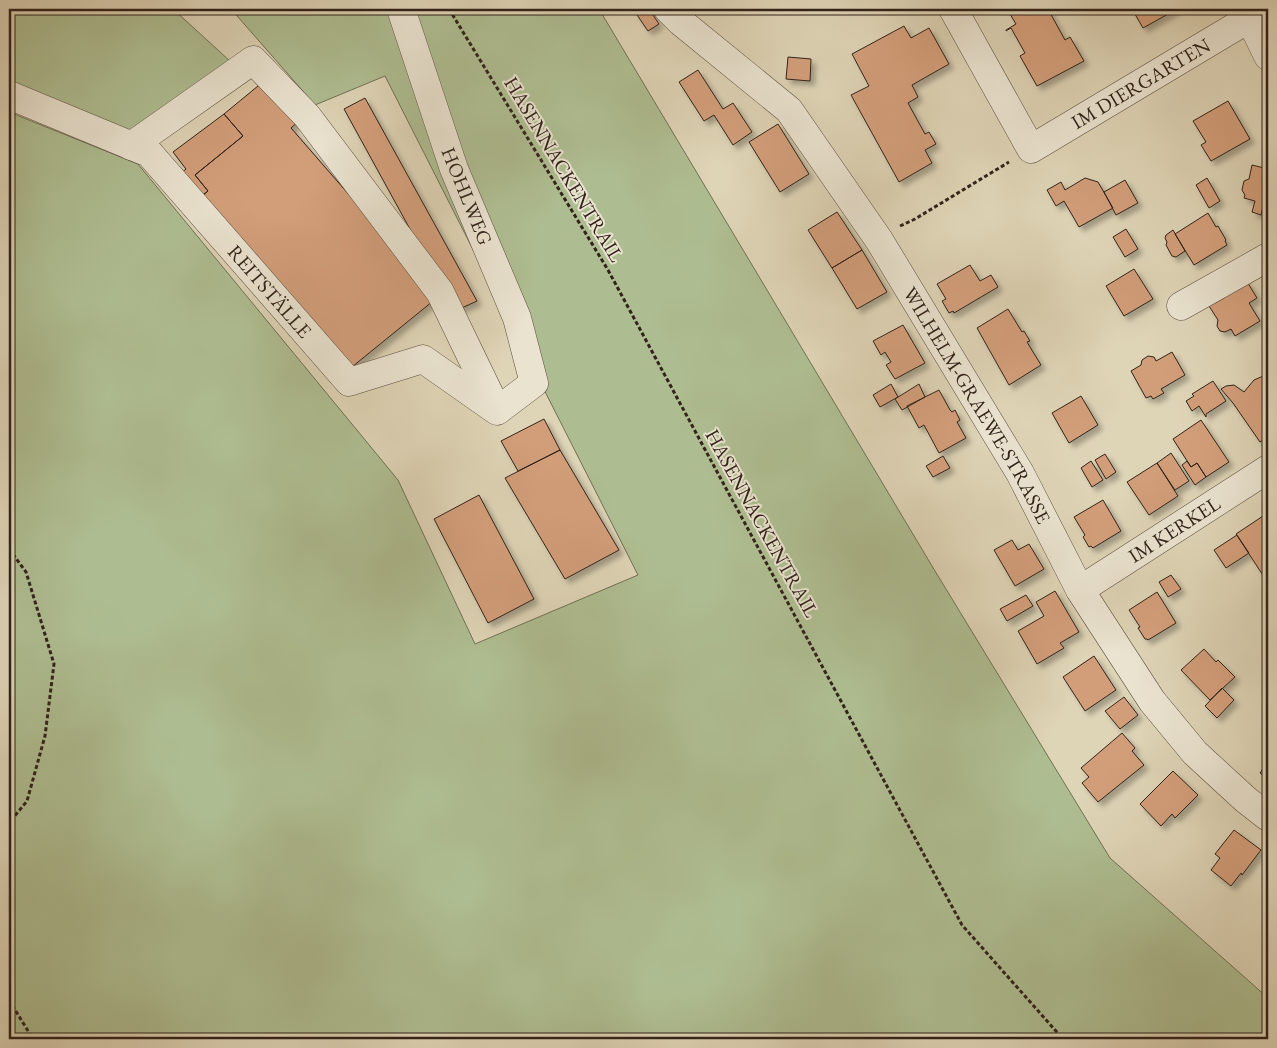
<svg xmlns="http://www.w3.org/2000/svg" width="1277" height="1048" font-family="'EB Garamond',serif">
	<defs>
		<filter id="shadow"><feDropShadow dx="4.5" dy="4.5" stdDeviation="2.5" flood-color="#0004"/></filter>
	</defs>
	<rect width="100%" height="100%" fill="#ded4b6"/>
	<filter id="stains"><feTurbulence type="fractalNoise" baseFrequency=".004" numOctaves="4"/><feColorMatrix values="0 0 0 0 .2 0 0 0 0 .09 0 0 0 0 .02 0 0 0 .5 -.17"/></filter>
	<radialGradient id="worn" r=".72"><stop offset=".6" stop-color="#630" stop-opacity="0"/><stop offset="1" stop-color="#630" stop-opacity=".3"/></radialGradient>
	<path fill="#aebd91" stroke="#707056" d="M9 9H173L231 62 130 136 9 86Z
		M231 9H599L935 571 1110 858 1268 998V1039H9V112L138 164 398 480 475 644 638 575 385 76 315 105Z"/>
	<path fill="#d29e7a" stroke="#31231a" filter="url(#shadow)" d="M640 9H649L659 24 648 31 635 12Z
		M1007 9H1048L1065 40 1070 37 1084 61 1037 86 1020 56 1025 53 1011 28 1006 31V30L1016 24Z
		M1132 9H1177L1143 28Z
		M904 26 911 38 929 28 949 64 912 85 918 97 908 103 925 134 929 132 936 144 925 150 932 163 899 182 851 95 869 86 852 54Z
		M788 57 811 59 810 81 786 79Z
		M698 70 723 109 733 103 752 132 733 145 714 115 704 121 679 82Z
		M264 81 298 122 291 128 438 297 347 371 200 197 208 191 195 175 243 136 224 114Z
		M365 98 477 301 455 311 344 109Z
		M1228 101 1250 139 1211 161 1201 145 1206 142 1193 121Z
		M224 114 243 136 195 175 208 191 199 199 179 175 186 169 173 152Z
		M778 124 809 174 780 192 749 142Z
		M1252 165 1268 169V204L1264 203 1261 215 1252 212 1255 201 1244 198 1245 195 1242 190 1244 181 1249 179Z
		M1085 178 1098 182 1113 208 1079 227 1064 201 1056 206 1047 190 1061 182 1065 190Z
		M1207 178 1220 201 1209 208 1196 185Z
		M1125 180 1138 203 1116 215 1104 192Z
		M837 212 862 250 832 268 808 230Z
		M1208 213 1216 227 1218 226 1226 240 1225 241 1227 245 1194 265 1175 234Z
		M1126 229 1138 249 1125 257 1113 237Z
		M1173 230 1185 251 1176 257 1172 256 1166 245 1167 242 1165 238 1166 235Z
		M862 250 887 292 857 309 832 268Z
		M970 265 980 281 991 275 998 287 954 313 953 311 949 313 942 301 946 299 937 284Z
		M1134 269 1153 299 1124 316 1106 286Z
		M1246 280 1257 298 1249 303 1260 321 1235 336 1231 329 1225 332 1220 331 1217 326 1218 320 1209 306 1224 298 1222 294Z
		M1008 309 1022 332 1024 331 1030 341 1027 342 1041 365 1009 385 977 328Z
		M903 325 925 363 895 379 886 365 891 362 885 352 881 355 873 341Z
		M1172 352 1185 375 1161 389 1164 393 1153 399 1151 396 1146 398 1131 371 1141 365 1142 360 1148 356 1154 357 1156 361Z
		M1268 374V437L1260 442 1233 403 1221 389 1226 386 1234 385 1244 392 1254 380Z
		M1213 381 1226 401 1206 414V417L1199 406 1192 411 1186 401 1194 396 1192 394Z
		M891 384 898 397 880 407 873 395Z
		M919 384 925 397 902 410 895 399Z
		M939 390 950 410 952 412 955 410 960 420 957 422 966 438 939 453 924 425 919 428 907 406Z
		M1081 396 1098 425 1069 443 1052 413Z
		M544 419 560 450 518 471 501 441Z
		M1201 420 1229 462 1206 477 1197 463 1191 467 1173 439Z
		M560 450 619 550 565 579 505 478Z
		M1171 453 1189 481 1175 490 1157 463Z
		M1105 454 1116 472 1106 479 1095 460Z
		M943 456 950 468 933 477 926 466Z
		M1091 461 1103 480 1092 487 1081 468Z
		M1187 461 1191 467 1197 463 1206 477 1195 485 1182 465Z
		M1157 463 1178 496 1149 515 1127 482Z
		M479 495 534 599 488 623 434 519Z
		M1103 500 1121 531 1093 548 1091 546 1089 547 1083 537 1085 535 1074 517Z
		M1266 514 1268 517V583L1236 534Z
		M1237 535 1249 553 1226 568 1214 550Z
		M1012 540 1018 550 1029 544 1044 569 1015 586 994 550Z
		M1171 575 1181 589 1168 597 1159 582Z
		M1055 591 1079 632 1060 643 1064 648 1037 664 1018 631 1044 616 1036 602Z
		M1157 592 1176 623 1148 640 1147 639H1145L1138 628 1140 627 1129 610Z
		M1026 595 1033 606 1007 621 1000 609Z
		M1204 649 1216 662 1218 660 1235 677 1210 700 1181 670Z
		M1094 656 1116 690 1085 711 1063 677Z
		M1222 688 1234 700 1217 718 1205 706Z
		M1124 697 1138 715 1120 729 1105 711Z
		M1122 733 1135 748 1132 751 1144 765 1098 802 1082 783 1089 777 1081 768Z
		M1268 761V779L1260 773Z
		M1173 771 1198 795 1175 818 1172 814 1161 826 1140 804Z
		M1234 830 1261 850 1242 875 1241 873 1231 886 1211 870 1220 858 1215 854Z"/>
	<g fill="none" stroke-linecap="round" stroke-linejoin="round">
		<g stroke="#5c4f41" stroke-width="29">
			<g id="minor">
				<path id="s1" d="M668 9 681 22 789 110 879 240 1020 473 1080 590 1152 701 1195 753 1245 799 1268 817"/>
				<path id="s2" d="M953 9 1031 149 1250 18"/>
				<path d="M1245 9 1268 56"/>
				<path id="s3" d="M9 95 149 153 349 382 423 359 497 411 534 383 517 318 454 169 401 9"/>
				<path d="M131 146 253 60 307 116 440 292 497 410"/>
				<path d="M1181 306 1268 257"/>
				<path id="s4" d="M1080 590 1268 469"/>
			</g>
		</g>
		<path stroke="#31231a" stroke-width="3" stroke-dasharray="4 2.5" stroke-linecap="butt" d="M449 9 608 270 962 925 1063 1039
			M900 226 915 219 1009 162
			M9 549 26 572 54 664 45 736 27 801 9 823
			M9 1000 33 1039"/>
		<use href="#minor" stroke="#eae3d0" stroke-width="28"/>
	</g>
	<g text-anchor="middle" stroke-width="4" stroke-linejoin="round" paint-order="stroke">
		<g font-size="20" fill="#31231a" stroke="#eae3d0">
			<text dy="7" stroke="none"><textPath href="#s2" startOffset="288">IM DIERGARTEN</textPath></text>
			<text transform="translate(564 169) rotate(59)" y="7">HASENNACKENTRAIL</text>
			<text transform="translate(467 196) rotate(68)" y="7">HOHLWEG</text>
			<text dy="7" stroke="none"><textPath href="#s3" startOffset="335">REITSTÄLLE</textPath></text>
			<text dy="7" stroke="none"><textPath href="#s1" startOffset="508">WILHELM-GRAEWE-STRASSE</textPath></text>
			<text transform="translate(762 523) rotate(61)" y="7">HASENNACKENTRAIL</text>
			<text dy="7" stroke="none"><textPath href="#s4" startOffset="112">IM KERKEL</textPath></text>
		</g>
	</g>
	<rect width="1277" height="1048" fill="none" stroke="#ded4b6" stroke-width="30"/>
	<rect x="10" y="10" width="1257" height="1028" fill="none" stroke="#31231a" stroke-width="2.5"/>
	<rect x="15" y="15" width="1247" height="1018" fill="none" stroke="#31231a"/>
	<rect width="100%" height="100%" filter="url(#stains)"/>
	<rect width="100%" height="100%" fill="url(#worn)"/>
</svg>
